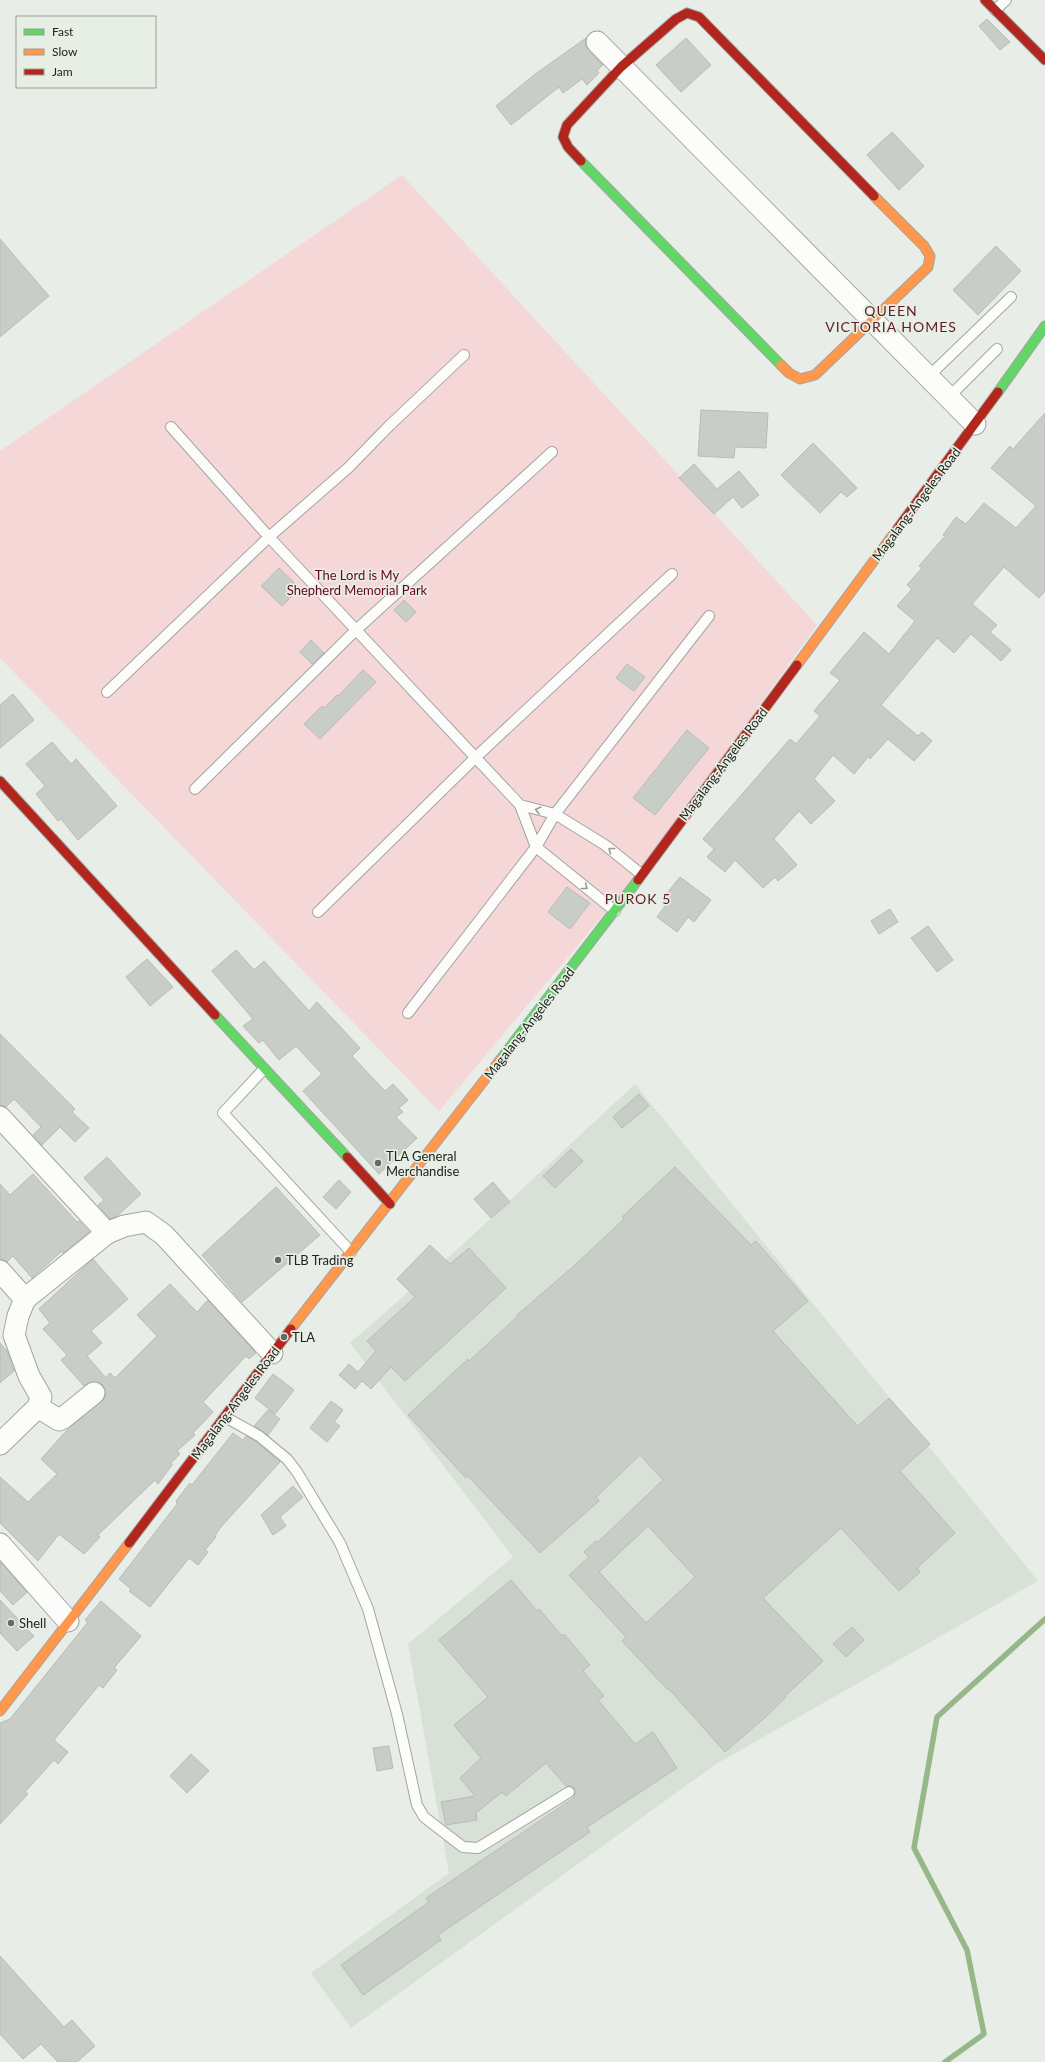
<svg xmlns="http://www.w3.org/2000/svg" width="1045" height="2062" font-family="Lato,sans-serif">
	<rect width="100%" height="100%" fill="#e8ede7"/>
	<path fill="#d8e1d6" d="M635 1084 1038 1581 716 1764 351 2028 311 1973 449 1873 408 1644 513 1557 350 1343 461 1246Z"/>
	<path fill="#f4d7d6" d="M402 175 817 625 645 865 439 1111 0 658V451Z"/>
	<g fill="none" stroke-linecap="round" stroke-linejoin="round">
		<path stroke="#96b889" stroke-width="5.5" d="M945 2062 984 2034 967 1950 914 1848 937 1717 1045 1619"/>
	</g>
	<path fill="#c9cdc8" stroke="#b8bcb7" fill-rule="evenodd" d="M987 19 1010 42 1000 50 979 26Z
		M586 38 585 45 588 50 603 65 597 70 599 73 587 85 582 79 563 93 559 87 511 125 496 106 534 75Z
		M686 38 711 65 681 92 656 65Z
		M892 132 924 166 899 190 867 155Z
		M0 239 49 296 0 337Z
		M996 246 1021 271 978 315 953 290Z
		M701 410 768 413 766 448 735 447 734 458 698 456Z
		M1045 413V591L1039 598 1004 567 972 604 997 625 990 632 1011 650 1001 661 971 634 954 653 937 638 881 705 918 736 922 732 932 741 914 761 888 739 870 759 868 757 854 774 833 755 814 779 835 801 811 824 799 811 774 839 797 865 778 881 775 877 763 888 735 860 725 872 707 857 714 849 703 839 790 739 796 744 820 716 814 711 840 680 830 673 864 632 889 654 915 621 897 606 912 589 907 585 922 568 919 566 945 536 943 535 956 517 966 524 984 503 1016 528 1036 506 991 468 1010 446 1013 449Z
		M813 443 857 488 847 497 841 492 820 513 781 475Z
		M694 464 717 489 739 471 759 495 742 508 733 497 714 514 679 478Z
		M279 568 300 588 282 606 261 586Z
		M404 600 416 612 406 622 394 610Z
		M311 640 324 653 312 664 300 652Z
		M627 664 645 677 634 691 616 678Z
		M363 670 376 682 320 739 304 724 322 706 324 708 337 695 338 696Z
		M13 694 34 720 0 748V705Z
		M687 730 709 748 655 815 633 798Z
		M52 742 71 764 76 759 117 806 78 840 61 819 58 821 36 794 45 786 26 764Z
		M680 877 711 900 694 922 688 917 677 932 657 917 668 902 663 898Z
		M567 887 590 903 570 929 548 912Z
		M890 909 898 922 879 934 871 921Z
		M928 926 953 960 937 972 911 938Z
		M236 950 254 970 264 961 309 1011 317 1002 360 1048 352 1056 385 1091 393 1084 408 1100 399 1108 403 1112 396 1117 417 1138 379 1174 303 1091 322 1074 296 1046 279 1060 263 1040 259 1043 243 1026 253 1019 212 971Z
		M147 959 173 987 150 1006 126 977Z
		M0 1034 75 1109 72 1112 89 1128 75 1142 60 1127 42 1145 33 1135 41 1127 14 1099 6 1107 0 1105Z
		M639 1094 649 1106 622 1128 613 1117Z
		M571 1149 583 1161 555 1188 543 1176Z
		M107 1157 141 1194 117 1216 110 1219 98 1205 104 1200 84 1178Z
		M675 1167 751 1245 756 1241 808 1301 773 1331 851 1419 858 1426 889 1398 930 1444 900 1471 955 1533 917 1568 920 1572 899 1591 841 1528 763 1598 823 1661 785 1696 786 1697 768 1715 725 1752 669 1689 668 1690 622 1641 626 1637 569 1575 589 1557 584 1552 596 1541 598 1542 663 1480 640 1455 596 1497 599 1501 540 1553 468 1476 466 1478 408 1415 468 1359 469 1361 518 1316 517 1315 575 1265 624 1219 622 1217ZM648 1526 695 1577 646 1623 599 1572Z
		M33 1174 77 1222 79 1221 89 1232 63 1253 62 1251 32 1278 13 1256 7 1262 0 1259V1184L10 1195Z
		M339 1180 351 1192 336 1209 323 1197Z
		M493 1182 510 1202 491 1218 474 1199Z
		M276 1187 320 1235 242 1302 202 1255Z
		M430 1245 450 1264 469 1248 506 1288 405 1381 391 1367 371 1389 362 1381 355 1389 339 1375 349 1364 358 1372 376 1351 367 1341 415 1297 397 1279Z
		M93 1259 128 1299 91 1331 102 1343 87 1356 106 1378 110 1373 115 1378 157 1336 137 1315 170 1284 197 1312 208 1300 256 1353 249 1359 246 1356 203 1402 213 1412 193 1433 195 1435 177 1451 180 1454 171 1463 172 1465 158 1484 155 1480 98 1535 100 1537 84 1554 59 1534 38 1561 0 1523V1477L28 1502 57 1474 41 1459 68 1429 105 1398 106 1391 103 1385 93 1381 84 1386 61 1360 67 1355 43 1329 50 1323 39 1309Z
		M0 1343 7 1351 14 1371 0 1383Z
		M273 1374 294 1390 275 1414 255 1398Z
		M331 1401 343 1410 334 1422 340 1426 327 1442 310 1428Z
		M268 1410 280 1419 268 1435 254 1426Z
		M233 1433 243 1440 246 1436 255 1441 280 1462 220 1528 215 1536 216 1537 205 1550 208 1552 198 1565 189 1558 150 1607 129 1591 131 1589 119 1579 177 1504 176 1501 190 1483 192 1485Z
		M293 1486 303 1497 280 1517 286 1526 273 1535 261 1515Z
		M0 1562 27 1592 13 1605 0 1591Z
		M511 1580 537 1611 539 1609 562 1636 564 1634 590 1665 583 1671 604 1696 598 1700 635 1744 653 1732 677 1768 587 1827 590 1832 438 1935 441 1940 363 1995 341 1965 429 1902 426 1898 575 1797 574 1788 572 1786H566L546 1763 506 1796 502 1792 476 1813 477 1820 446 1825 441 1802 475 1796 460 1778 481 1758 454 1725 488 1697 439 1640Z
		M0 1600 34 1636 17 1651 0 1633Z
		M101 1601 141 1636 114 1668 117 1670 103 1688 99 1685 54 1740 68 1752 58 1764 54 1760 25 1792 28 1794 0 1824V1723L10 1719 88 1622 85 1620Z
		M852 1627 864 1640 846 1657 833 1644Z
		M389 1746 393 1768 377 1771 373 1748Z
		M191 1754 209 1771 187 1793 170 1776Z
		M0 1956 64 2027 72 2020 95 2046 77 2062H58L41 2044 23 2059 0 2034Z"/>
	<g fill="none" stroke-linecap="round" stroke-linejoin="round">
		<g stroke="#a2a5a1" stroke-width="12">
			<path id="lane" d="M995 10 1006 0
				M929 376 1011 297
				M949 397 997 349
				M171 427 269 537 520 805 536 847 615 911
				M107 692 269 537 348 468 389 426 464 355
				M195 789 356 630 552 452
				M520 805 555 814 605 845 641 874
				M318 912 476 757 672 574
				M408 1013 536 847 555 814 709 616
				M264 1069 223 1113 351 1252
				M225 1417 259 1436 287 1459 297 1472 340 1543 368 1609 397 1714 417 1805 424 1817 463 1847 478 1848 569 1792"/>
		</g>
		<g stroke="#a2a5a1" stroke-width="23">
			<path id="street" d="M597 42 975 424
				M0 1117 107 1233
				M0 1271 25 1299
				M38 1407 59 1420 63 1418 94 1393
				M0 1444 38 1407 41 1397 29 1376 14 1335 18 1316 25 1299 107 1233 124 1226 146 1222 164 1235 272 1353
				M0 1544 68 1621"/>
		</g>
		<g stroke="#a2a5a1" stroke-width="11">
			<path id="fast" d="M581 161 781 365
				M998 392 1045 326
				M215 1015 347 1157
				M500 1060 638 880"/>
		</g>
		<g stroke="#a2a5a1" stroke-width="11">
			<path id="slow" d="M781 365 789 373 800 379 815 375 928 267 930 256 924 246 874 196
				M797 665 898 528
				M291 1329 500 1060
				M0 1711 129 1543"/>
		</g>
		<g stroke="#a2a5a1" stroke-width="11">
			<path id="jam" d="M985 0 1045 60
				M687 13 699 17 874 196
				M581 161 568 147 563 137 567 125 621 67 676 19 687 13
				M898 528 998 392
				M0 781 215 1015
				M638 880 797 665
				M347 1157 390 1204
				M129 1543 291 1329"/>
		</g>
		<use href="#lane" stroke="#fcfcfb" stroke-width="10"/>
		<use href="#street" stroke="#fcfcfb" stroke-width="21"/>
		<use href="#fast" stroke="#63d668" stroke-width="9"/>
		<use href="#slow" stroke="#ff974d" stroke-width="9"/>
		<use href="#jam" stroke="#b3261e" stroke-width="9"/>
	</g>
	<defs><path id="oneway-chevron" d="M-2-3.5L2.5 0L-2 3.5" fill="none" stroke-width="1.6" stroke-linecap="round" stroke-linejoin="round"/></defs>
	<g stroke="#999a98">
		<use href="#oneway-chevron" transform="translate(538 810) rotate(-166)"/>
		<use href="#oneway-chevron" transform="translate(611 850) rotate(-142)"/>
		<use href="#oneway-chevron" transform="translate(585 887) rotate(38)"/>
	</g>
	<g fill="#666a65" stroke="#e7efe5" stroke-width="1.5">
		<circle cx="378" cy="1163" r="4"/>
		<circle cx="278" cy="1260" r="4"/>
		<circle cx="284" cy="1337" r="4"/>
		<circle cx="11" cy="1623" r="4"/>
	</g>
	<g text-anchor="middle" stroke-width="3.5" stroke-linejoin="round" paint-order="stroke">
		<g font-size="13" fill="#20231f" stroke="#e7efe5">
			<text transform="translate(916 504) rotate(-53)" y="5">Magalang-Angeles Road</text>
			<text transform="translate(723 764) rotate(-53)" y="5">Magalang-Angeles Road</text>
			<text transform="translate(529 1023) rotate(-52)" y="5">Magalang-Angeles Road</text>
			<text transform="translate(235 1403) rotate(-53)" y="5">Magalang-Angeles Road</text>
		</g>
		<g font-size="13" fill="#6b0020" stroke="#e7efe5">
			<text x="357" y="580">The Lord is My<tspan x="357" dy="15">Shepherd Memorial Park</tspan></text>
		</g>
		<g font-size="13" fill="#20231f" stroke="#e7efe5" text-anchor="start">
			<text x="386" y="1161">TLA General<tspan x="386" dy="15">Merchandise</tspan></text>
			<text x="286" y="1265">TLB Trading</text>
			<text x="292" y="1342">TLA</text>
			<text x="19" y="1628">Shell</text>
		</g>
		<g font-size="14" letter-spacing="1" fill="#601b26" stroke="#e7efe5">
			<text x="891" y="316">QUEEN<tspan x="891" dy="16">VICTORIA HOMES</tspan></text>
			<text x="638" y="904">PUROK 5</text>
		</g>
	</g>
	<rect x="16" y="16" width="140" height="72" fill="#e7efe5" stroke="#979d96"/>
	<rect x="24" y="29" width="20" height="6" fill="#63d668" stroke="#979d96"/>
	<text x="52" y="36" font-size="12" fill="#20231f">Fast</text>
	<rect x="24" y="49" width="20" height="6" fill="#ff974d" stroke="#979d96"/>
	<text x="52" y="56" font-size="12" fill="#20231f">Slow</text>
	<rect x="24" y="69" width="20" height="6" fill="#b3261e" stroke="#979d96"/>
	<text x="52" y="76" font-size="12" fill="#20231f">Jam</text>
</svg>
